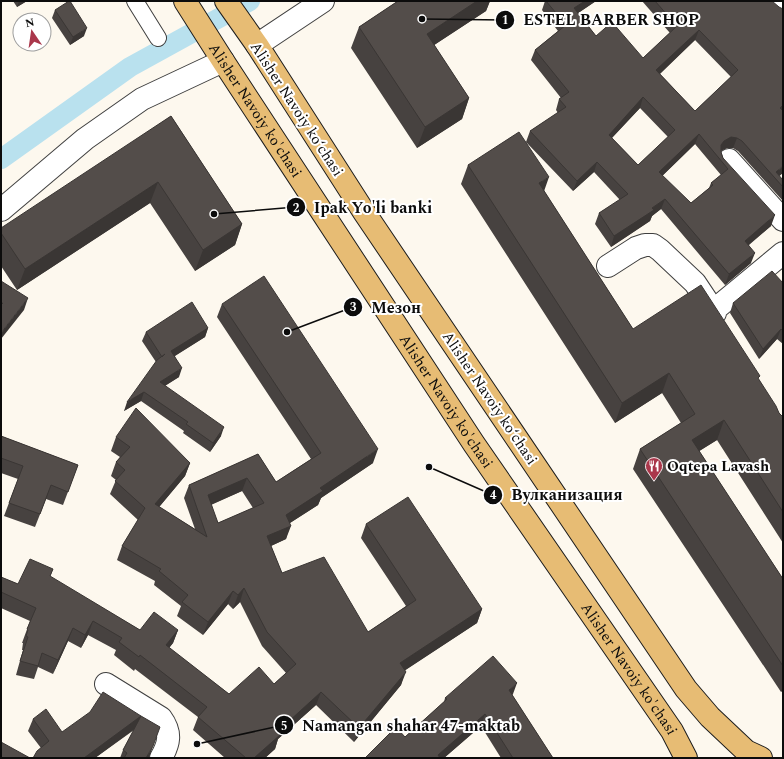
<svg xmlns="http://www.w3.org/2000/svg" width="784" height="759" font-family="Spectral,serif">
	<rect width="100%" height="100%" fill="#fdf8ee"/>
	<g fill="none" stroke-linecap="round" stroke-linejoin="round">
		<path stroke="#b9e1ee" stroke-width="20" d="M1 159 130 67 250 1"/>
		<g stroke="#3f3f3f" stroke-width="18">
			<path id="pedestrian" d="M135 1 158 38"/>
		</g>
		<g stroke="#3f3f3f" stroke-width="24">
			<path id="minor" d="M775 1 783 8
				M257 45 323 1
				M729 160 783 220
				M1 210 85 139 142 99 223 61
				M608 266 636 248 645 245H653L660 250 695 283 715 313
				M713 311 783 253
				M106 684 161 718C172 733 169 744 161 758"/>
		</g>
		<g stroke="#1d1d1d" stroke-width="24">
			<g id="primary">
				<path id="s1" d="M185 1 223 61 474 444 672 731 686 758"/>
				<path d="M226 1 257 45 364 212 686 689 710 717 746 751 761 758"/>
			</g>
		</g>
		<use href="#pedestrian" stroke="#fff" stroke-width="16"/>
		<use href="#minor" stroke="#fff" stroke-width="22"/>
		<use href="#primary" stroke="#e7bc74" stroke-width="22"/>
	</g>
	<path fill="#474240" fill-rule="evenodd" d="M13 1H27L17 7Z
		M398 1H490L486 11 434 45 469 98 462 119 417 148 351 48 359 27Z
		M545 1H596L578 13 596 36 643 58 670 33 642 1H772L779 176 783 180V201L738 151 733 148H727L721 151 723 158 771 226 749 245 751 263 725 285 661 209 652 216 650 221 611 247 595 224 599 213 620 200 594 172 573 191 526 142 544 191 633 329 759 380 779 413 783 417V543L717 440 699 451 783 579V690L781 692 633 469 640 449 681 423 662 393 615 423 461 184 468 165 526 142 530 131 558 113 556 110 559 99 561 98 531 60 535 50 558 31 542 10ZM695 40 731 77 695 111 660 74ZM640 108 668 137 638 165 612 138ZM695 144 721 175 711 183 709 188 691 203 662 176Z
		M55 10 84 36 70 45 52 18Z
		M171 116 242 224 235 245 195 271 150 203 17 290 1 266V233Z
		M783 283V344L777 339 759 359 730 313 733 303Z
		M222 304 373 463 321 498 318 505 290 523 286 539 271 546 282 573 368 632 406 606 361 538 366 524 482 609 477 623 405 670 401 685 354 742 316 705 278 739 275 749 265 758H225L193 730 198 717 135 669 134 671 114 655 116 650 88 635 81 648 68 641 53 674 38 667 34 679 16 675 23 650H22L23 643H22L30 621 1 608V577L18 584 53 569 50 577 140 630H178L173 643 169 648 229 694 274 684 286 673 262 646 240 602 233 609 228 604 203 635 177 616 181 606 154 585 155 581 117 560 122 546 138 520 110 494 116 480 111 476 116 462 120 457 111 451 116 437 190 463 185 476 159 507 195 529 184 498 189 485 258 454 276 482 311 459 217 317ZM242 491 253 508 218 523 211 505Z
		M208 328 205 337 175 356 179 377 165 386 221 436 210 452 183 433 184 431 141 401 124 411 156 362 142 341 146 332Z
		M1 436 78 465 63 505 46 499 35 527 4 516 18 479 1 473Z
		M513 694 512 695 553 758H501L481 726 444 758H365L405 737 444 702 445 698Z
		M141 716 149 758H120L123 750 134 730 95 758H33L41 748 28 731 33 719 62 732Z"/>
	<path fill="#3a3634" d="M19 1H27L17 7Z
		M477 1H490L486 11 419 55 427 34Z
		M585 1H596L571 18 574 8Z
		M87 28 84 36 70 45 73 37Z
		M699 30 695 40 652 81 656 70Z
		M643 97 640 108 605 145 609 135Z
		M469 98 462 119 417 148 425 127Z
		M783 105V111L780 108Z
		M699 134 695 144 655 183 659 172Z
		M731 137 737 138 733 148H727L720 151 721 145 724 141Z
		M597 162 594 172 573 191 577 181Z
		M783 166V173L776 179V172Z
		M549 177 542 197 539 183Z
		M158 182 150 203 17 290 25 269Z
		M665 199 661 209 652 216 650 221 611 247 614 236Z
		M775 215 771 226 741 251 745 241Z
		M242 224 235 245 195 271 203 250Z
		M755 253 751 263 725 285 729 274Z
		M28 298 24 310 1 339V333Z
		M208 328 205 337 168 360 171 351Z
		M781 329 777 339 759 359 763 349Z
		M182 368 179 377 156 391 160 382Z
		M669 373 662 393 615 423 622 403Z
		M144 392 141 401 124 411 127 402Z
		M724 420 717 440 685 460 692 440Z
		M224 427 221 436 210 452 213 443Z
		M378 449 373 463 321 498 318 505 282 528 286 515 320 488Z
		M190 463 185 476 150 518 155 504Z
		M247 478 242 491 203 508 208 495Z
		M291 526 286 539 262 550 267 536Z
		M244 588 240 602 233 609 238 595Z
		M233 591 228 604 203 635 208 622Z
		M482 609 477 623 395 677 400 663Z
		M93 621 88 635 81 648 85 635Z
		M73 628 68 641 53 674 58 660Z
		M178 630 173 643 161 658 166 645Z
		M406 672 401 685 354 742 359 728Z
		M517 683 513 694 505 701 509 690Z
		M783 685V690L781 692Z
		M321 692 316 705 278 739 275 749 265 758H254L277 732Z
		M485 714 481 726 444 758H438V755Z
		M141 716 137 727 95 758H84Z
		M153 746 149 758H146Z"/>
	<path fill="#534d4a" stroke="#3a3634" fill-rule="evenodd" d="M69 1H70L87 28 73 37 55 10Z
		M398 1H477L427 34 469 98 425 127 359 27Z
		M546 1H585L574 8 596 36 612 22 643 58 677 26 655 1H772L779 7 783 9V105L780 108 783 111V166L776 172 783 180V187L742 141 737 138 731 137 724 141 721 145V152L723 158 775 215 745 241 755 253 729 274 665 199 652 208 654 210 614 236 599 213 628 194 597 162 577 181 530 131 566 107 559 99 569 92 535 50 566 25ZM699 30 738 70 695 111 656 70ZM643 97 675 130 638 165 609 135ZM699 134 728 169 711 183 713 185 691 203 659 172Z
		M171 116 242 224 203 250 158 182 25 269 1 233V228Z
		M519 132 549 177 539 183 633 329 701 285 760 376 758 378 776 406 779 413 783 417V512L724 420 692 440 783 579V666L640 449 695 414 669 373 622 403 468 165Z
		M772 271 783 283V331L781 329 763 349 733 303Z
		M264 276 378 449 320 488 323 491 286 515 291 526 267 536 282 573 324 557 368 632 416 600 366 524 408 497 482 609 400 663 406 672 359 728 321 692 277 732 280 735 254 758H246L198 717 207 707 140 655 139 657 119 642 122 638 93 621 85 635 73 628 58 660 42 653 38 666 20 661 28 637 26 636 28 630 27 629 36 608 1 592V577L18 584 30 559 53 569 50 576 140 630 154 612 178 630 166 645 229 694 259 667 274 684 296 664 267 632 244 588 238 595 233 591 208 622 182 602 188 595 159 571 161 569 122 546 145 508 115 481 125 470 116 462 130 447 116 437 136 408 190 463 155 504 207 537 189 485 258 454 276 482 321 453 222 304ZM247 478 264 503 218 523 208 495Z
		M1 281 28 298 1 333V305L3 303 1 302Z
		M192 302 208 328 171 351 182 368 160 382 224 427 213 443 186 424 188 422 144 392 127 402 157 360 165 354 162 357 146 332Z
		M1 436 78 465 68 492 51 485 40 514 9 503 23 466 1 458Z
		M493 656 517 683 509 690 553 758H513L485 714 438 755 440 758H365L396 727 405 737 447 699 445 698Z
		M103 692 141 716 84 758H33L37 751 49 741 33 719 46 709 62 732 90 712Z
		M141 716 160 727 153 746 146 758H124L127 753 123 750Z
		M1 742 30 758H1Z"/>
	<defs>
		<g id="restaurant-pin" transform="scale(0.9)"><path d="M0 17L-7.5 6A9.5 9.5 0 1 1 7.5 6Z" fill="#aa374b" stroke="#fff"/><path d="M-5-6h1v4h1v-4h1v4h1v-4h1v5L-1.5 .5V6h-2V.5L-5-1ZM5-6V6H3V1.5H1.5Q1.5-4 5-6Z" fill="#fff"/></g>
	</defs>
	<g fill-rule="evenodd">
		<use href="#restaurant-pin" x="654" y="466"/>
	</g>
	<g text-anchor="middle" stroke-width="4" stroke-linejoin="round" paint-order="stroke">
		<g font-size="15" fill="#0c0c0c" stroke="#fff">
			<text transform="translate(297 109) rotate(57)" y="5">Alisher Navoiy koʻchasi</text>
			<text dy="5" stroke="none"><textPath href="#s1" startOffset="130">Alisher Navoiy ko'chasi</textPath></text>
			<text transform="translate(490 398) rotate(56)" y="5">Alisher Navoiy koʻchasi</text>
			<text dy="5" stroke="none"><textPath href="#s1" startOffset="478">Alisher Navoiy ko'chasi</textPath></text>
			<text dy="5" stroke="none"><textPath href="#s1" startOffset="802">Alisher Navoiy ko'chasi</textPath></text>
		</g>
		<g font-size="15" font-weight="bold" fill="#0c0c0c" stroke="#fff" text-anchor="start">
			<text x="667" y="471">Oqtepa Lavash</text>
		</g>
	</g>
	<path fill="none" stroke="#0c0c0c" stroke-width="1.5" d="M422 19L505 20M214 214L296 207M287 332L353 307M429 467L493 495M197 744L284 725"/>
	<g fill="#0c0c0c" stroke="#fff" stroke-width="1.5">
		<circle cx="422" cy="19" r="4"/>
		<circle cx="214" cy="214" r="4"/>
		<circle cx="287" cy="332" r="4"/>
		<circle cx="429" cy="467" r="4"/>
		<circle cx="197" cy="744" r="4"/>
		<circle cx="505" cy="20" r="10"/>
		<circle cx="296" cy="207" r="10"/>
		<circle cx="353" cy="307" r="10"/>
		<circle cx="493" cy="495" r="10"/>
		<circle cx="284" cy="725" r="10"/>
	</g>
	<g font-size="12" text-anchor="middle" font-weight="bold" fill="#fff">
		<text x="505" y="24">1</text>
		<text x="296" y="212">2</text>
		<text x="353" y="311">3</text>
		<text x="493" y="499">4</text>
		<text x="284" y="730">5</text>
	</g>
	<g font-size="16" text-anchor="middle" font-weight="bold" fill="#0c0c0c" stroke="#fff" stroke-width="4" stroke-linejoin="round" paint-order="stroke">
		<text x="611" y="25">ESTEL BARBER SHOP</text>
		<text x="373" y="213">Ipak Yo'li banki</text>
		<text x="396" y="313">Мезон</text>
		<text x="567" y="500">Вулканизация</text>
		<text x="411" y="731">Namangan shahar 47-maktab</text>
	</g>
	<rect width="784" height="759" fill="none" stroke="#0c0c0c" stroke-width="4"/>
	<g transform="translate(32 32) rotate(347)"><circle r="19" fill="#ffffff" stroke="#9e9e9e"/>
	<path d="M0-3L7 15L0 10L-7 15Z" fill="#aa374b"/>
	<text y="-6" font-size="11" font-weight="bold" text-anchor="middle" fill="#0c0c0c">N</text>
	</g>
</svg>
